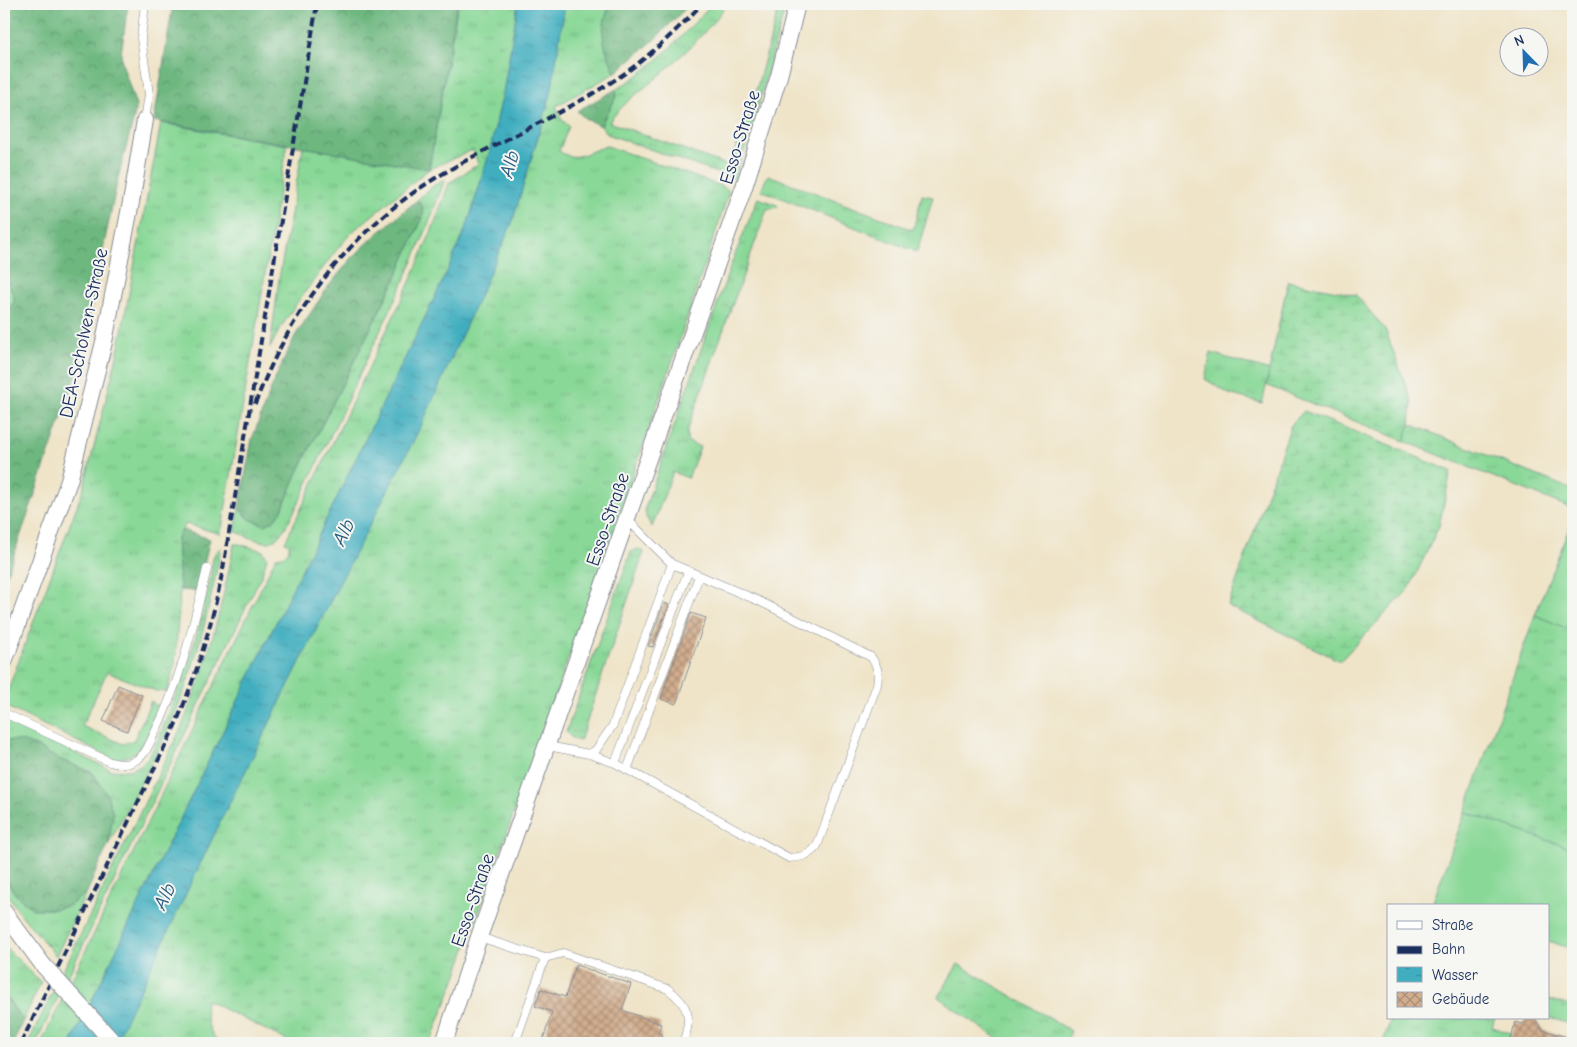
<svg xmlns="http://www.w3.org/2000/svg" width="1577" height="1047" font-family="'Comic Neue',sans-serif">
	<defs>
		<pattern id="grass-tufts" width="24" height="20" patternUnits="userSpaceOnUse" patternTransform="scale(1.25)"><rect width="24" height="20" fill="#89d897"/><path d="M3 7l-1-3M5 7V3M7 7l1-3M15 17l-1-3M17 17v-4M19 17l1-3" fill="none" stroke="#76ba85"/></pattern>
		<pattern id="forest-crowns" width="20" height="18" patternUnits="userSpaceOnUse" patternTransform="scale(1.25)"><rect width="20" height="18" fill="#6eb880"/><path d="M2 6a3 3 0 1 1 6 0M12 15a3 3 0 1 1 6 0" fill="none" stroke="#5a966c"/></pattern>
		<pattern id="wetland-marsh" width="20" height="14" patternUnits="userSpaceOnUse" patternTransform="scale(1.25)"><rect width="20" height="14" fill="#89d897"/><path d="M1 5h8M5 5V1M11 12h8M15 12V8" fill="none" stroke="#76ba85"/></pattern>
		<pattern id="water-ripples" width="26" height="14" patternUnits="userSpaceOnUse" patternTransform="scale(1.25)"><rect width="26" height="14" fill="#41aebf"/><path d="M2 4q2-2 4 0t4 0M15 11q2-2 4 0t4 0" fill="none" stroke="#368e9e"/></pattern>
		<pattern id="building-cross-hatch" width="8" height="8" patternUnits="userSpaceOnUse" patternTransform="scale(1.25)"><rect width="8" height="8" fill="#d1ad8d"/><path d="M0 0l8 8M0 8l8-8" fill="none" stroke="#a98d76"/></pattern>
	</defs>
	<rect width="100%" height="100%" fill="#f6f6f2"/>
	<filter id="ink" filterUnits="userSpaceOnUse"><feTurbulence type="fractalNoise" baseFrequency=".02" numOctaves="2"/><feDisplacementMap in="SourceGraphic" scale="10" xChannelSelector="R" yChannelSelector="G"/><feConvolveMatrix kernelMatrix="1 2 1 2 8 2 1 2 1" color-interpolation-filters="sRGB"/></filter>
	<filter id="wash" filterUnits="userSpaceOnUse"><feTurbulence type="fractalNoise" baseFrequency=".0096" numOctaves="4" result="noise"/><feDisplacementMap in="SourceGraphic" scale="20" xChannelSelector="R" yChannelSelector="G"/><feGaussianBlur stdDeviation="1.12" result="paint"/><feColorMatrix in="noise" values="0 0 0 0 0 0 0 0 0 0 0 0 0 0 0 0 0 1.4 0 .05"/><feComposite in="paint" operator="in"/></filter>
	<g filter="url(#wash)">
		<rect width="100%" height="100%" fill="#efe4c8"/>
		<path fill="url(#grass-tufts)" stroke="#52847a" d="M458 4H518L503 93 489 154 468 223 446 274 71 1043H41L276 557 283 556 289 550V544L285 542 410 282 432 230 449 183 478 164 473 150 429 169 352 232 338 248 296 304 281 327 270 348 279 279 303 147 429 168Z
			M565 4H610C600 32 604 45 615 73L556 106 562 120 569 126 559 151C576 164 589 150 607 146L721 186 727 189 729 192 679 342 580 625 456 977 430 1043H292L206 1000C204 1014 208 1035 221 1043H115L224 814 332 598 421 426 512 223 551 94Z
			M712 4H727C709 30 684 54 660 75 642 90 623 103 609 122L729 166 751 109 780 4H786L752 128 734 179 607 134 601 126C605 114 615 103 617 92L615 90C654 68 682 36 712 4Z
			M161 123 287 145 221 534 186 524 177 538 180 590 175 665 167 692 156 691 107 672 82 726 123 744 134 740 151 701 160 708C149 731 143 760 113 759L5 706 4 700 83 490 118 352Z
			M768 175 913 230 922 195 933 197 917 252 761 190Z
			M445 179 426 231 404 281 299 502C293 513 282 540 269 542 261 543 243 535 235 531L239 509 251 520 281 512 298 472 393 284 423 217 420 202 416 201 433 186Z
			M758 198 777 205 778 207 767 209 687 431V441L700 447 688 478 673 472 652 527 646 517 645 508 732 262Z
			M4 274H6L15 300 4 319Z
			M1211 353 1270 371 1262 403 1229 394 1205 379Z
			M1410 424 1573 490V509L1404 441Z
			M234 544H239L263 551 267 558 262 574 36 1043H28L182 726C207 666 222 608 234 544Z
			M221 547C211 602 198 657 177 709 157 756 131 800 108 845L113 814 93 773 54 757 36 746 4 741V719L111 770C121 771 132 771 140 765 153 755 159 736 165 722 187 669 206 615 213 558L215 553Z
			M638 549 644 552 580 741 573 739 566 732 631 552Z
			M1535 615 1573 631V849L1465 812Z
			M4 877 16 895 33 909H55L70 905 87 892 56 956 18 911 4 888Z
			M4 946 41 982 23 1021 4 993Z
			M958 964 1071 1031 1066 1043H1003L938 997Z
			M1548 999 1573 1007V1025L1548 1017Z
			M1391 1018H1495L1492 1027 1511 1033 1508 1043H1383Z"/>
		<path fill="url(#forest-crowns)" stroke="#44746f" d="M4 4H128L121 54 122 63 136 106 134 117 118 178 77 373 4 583V319L15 300 6 275 4 274Z
			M173 4H457L429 169 154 121Z
			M610 4H690L654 40 615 73C603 43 598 35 610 4Z
			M615 90 617 92C615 103 605 114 601 126L586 119 577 111Z
			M416 201C424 204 423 210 423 217L393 284 298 472 281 512 273 521 265 525 251 520 239 509 252 439 274 381 295 336 328 287 352 258 376 235Z
			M182 530 210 539 197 591 180 590 177 538Z
			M5 740 21 741 36 746 54 757 93 773 107 795 113 814 108 845 87 892 70 905 55 909H33L16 895 4 877Z
			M4 995 23 1021 13 1043H4Z"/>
		<path fill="url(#wetland-marsh)" stroke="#52847a" d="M1288 281 1356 295 1385 329 1412 402 1410 424 1404 441 1266 385Z
			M1304 411 1451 471 1439 526 1409 589 1340 661 1228 606 1291 425Z"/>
		<path fill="#89d897" stroke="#52847a" d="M1572 521 1573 522V631L1535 615Z
			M1465 812 1573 849V949L1548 941V906H1443L1433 902Z"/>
		<path fill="url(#water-ripples)" stroke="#2e6e8e" d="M518 4H565L551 93 512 223 421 426 332 598 224 814 115 1043H71L446 274 468 223 489 154 503 93Z"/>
		<g id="blocks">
			<path fill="url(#building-cross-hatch)" d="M664 603 669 605 653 647 648 646Z
				M691 613 706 618 676 704 661 699Z
				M118 685 142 695 127 731 103 721Z
				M576 965 631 984 622 1010 661 1024 658 1033 662 1034 659 1043H542L552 1012 535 1006 541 989 565 997Z
				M1530 1018H1534L1543 1030 1573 1039V1043H1527L1511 1039 1515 1022 1522 1024Z"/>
		</g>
	</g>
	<g filter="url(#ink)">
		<use href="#blocks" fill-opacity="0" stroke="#858a93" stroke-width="1"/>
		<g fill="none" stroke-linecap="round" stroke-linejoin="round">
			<g stroke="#858a93" stroke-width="9">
				<path id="service" d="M145 4 141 38 149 94 145 120
					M4 713 110 762C119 764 128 766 136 760 146 755 150 742 155 732 181 681 193 625 207 569
					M548 746 589 754 615 763 789 858C801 857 809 856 817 846L877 685C879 673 878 667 871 657L759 601 672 564 628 520
					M589 754 596 750 613 725 672 564
					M615 763 688 572
					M627 770 699 576
					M479 937 545 958 563 953 668 989C690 1006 692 1018 683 1043
					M515 1043 545 958"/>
			</g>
			<g stroke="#858a93" stroke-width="18">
				<path id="minor" d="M4 662 69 481 104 342 132 197 145 120
					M4 912 43 965
					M444 1043 479 937 744 187 779 76 797 4"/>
			</g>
			<use href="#service" stroke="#fff" stroke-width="8"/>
			<use href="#minor" stroke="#fff" stroke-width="16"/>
			<path stroke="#1b2f5e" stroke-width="4" stroke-dasharray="8 4" stroke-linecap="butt" d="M255 404C290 311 349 232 434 179 489 145 551 120 607 85 643 63 673 34 702 4
				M21 1043 174 728C196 677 212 625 223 569L317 4"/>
			<g stroke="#858a93" stroke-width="18" stroke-linecap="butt">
				<path id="minor-bridge" d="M43 965 114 1043"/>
			</g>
			<use href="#minor-bridge" stroke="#fff" stroke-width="16"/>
		</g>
	</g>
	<g text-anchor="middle" stroke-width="4" stroke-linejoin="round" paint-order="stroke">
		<g font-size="19" fill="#1b2f5e" stroke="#f6f6f2">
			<text transform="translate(739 137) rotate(-73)" y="7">Esso-Straße</text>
			<text transform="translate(83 333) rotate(-78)" y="7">DEA-Scholven-Straße</text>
			<text transform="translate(607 519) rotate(-71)" y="7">Esso-Straße</text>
			<text transform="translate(472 900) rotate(-71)" y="7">Esso-Straße</text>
		</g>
		<g font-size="20" font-style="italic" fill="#285b80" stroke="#f6f6f2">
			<text transform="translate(509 164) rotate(-74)" y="7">Alb</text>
			<text transform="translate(343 532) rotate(-64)" y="7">Alb</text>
			<text transform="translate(164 896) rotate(-64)" y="7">Alb</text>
		</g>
	</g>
	<rect width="1577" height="1047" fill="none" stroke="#f6f6f2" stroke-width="20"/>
	<rect x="1387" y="904" width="162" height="115" fill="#f6f6f2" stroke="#9ea6b7"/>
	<rect x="1397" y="921" width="25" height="8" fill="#ffffff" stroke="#9ea6b7"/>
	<text x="1432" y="930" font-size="15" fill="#1b2f5e">Straße</text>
	<rect x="1397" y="946" width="25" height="8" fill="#1b2f5e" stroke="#9ea6b7"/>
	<text x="1432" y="954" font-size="15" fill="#1b2f5e">Bahn</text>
	<rect x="1397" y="967" width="25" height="15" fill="url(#water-ripples)" stroke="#9ea6b7"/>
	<text x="1432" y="980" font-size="15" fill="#1b2f5e">Wasser</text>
	<rect x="1397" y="992" width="25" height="15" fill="url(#building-cross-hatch)" stroke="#9ea6b7"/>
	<text x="1432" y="1004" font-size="15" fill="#1b2f5e">Gebäude</text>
	<g transform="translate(1524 52) rotate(337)"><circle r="24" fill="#f6f6f2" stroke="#9ea6b7"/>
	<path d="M0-4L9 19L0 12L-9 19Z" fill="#1f6fb2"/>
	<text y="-8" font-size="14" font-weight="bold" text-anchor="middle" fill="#1b2f5e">N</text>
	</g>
</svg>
